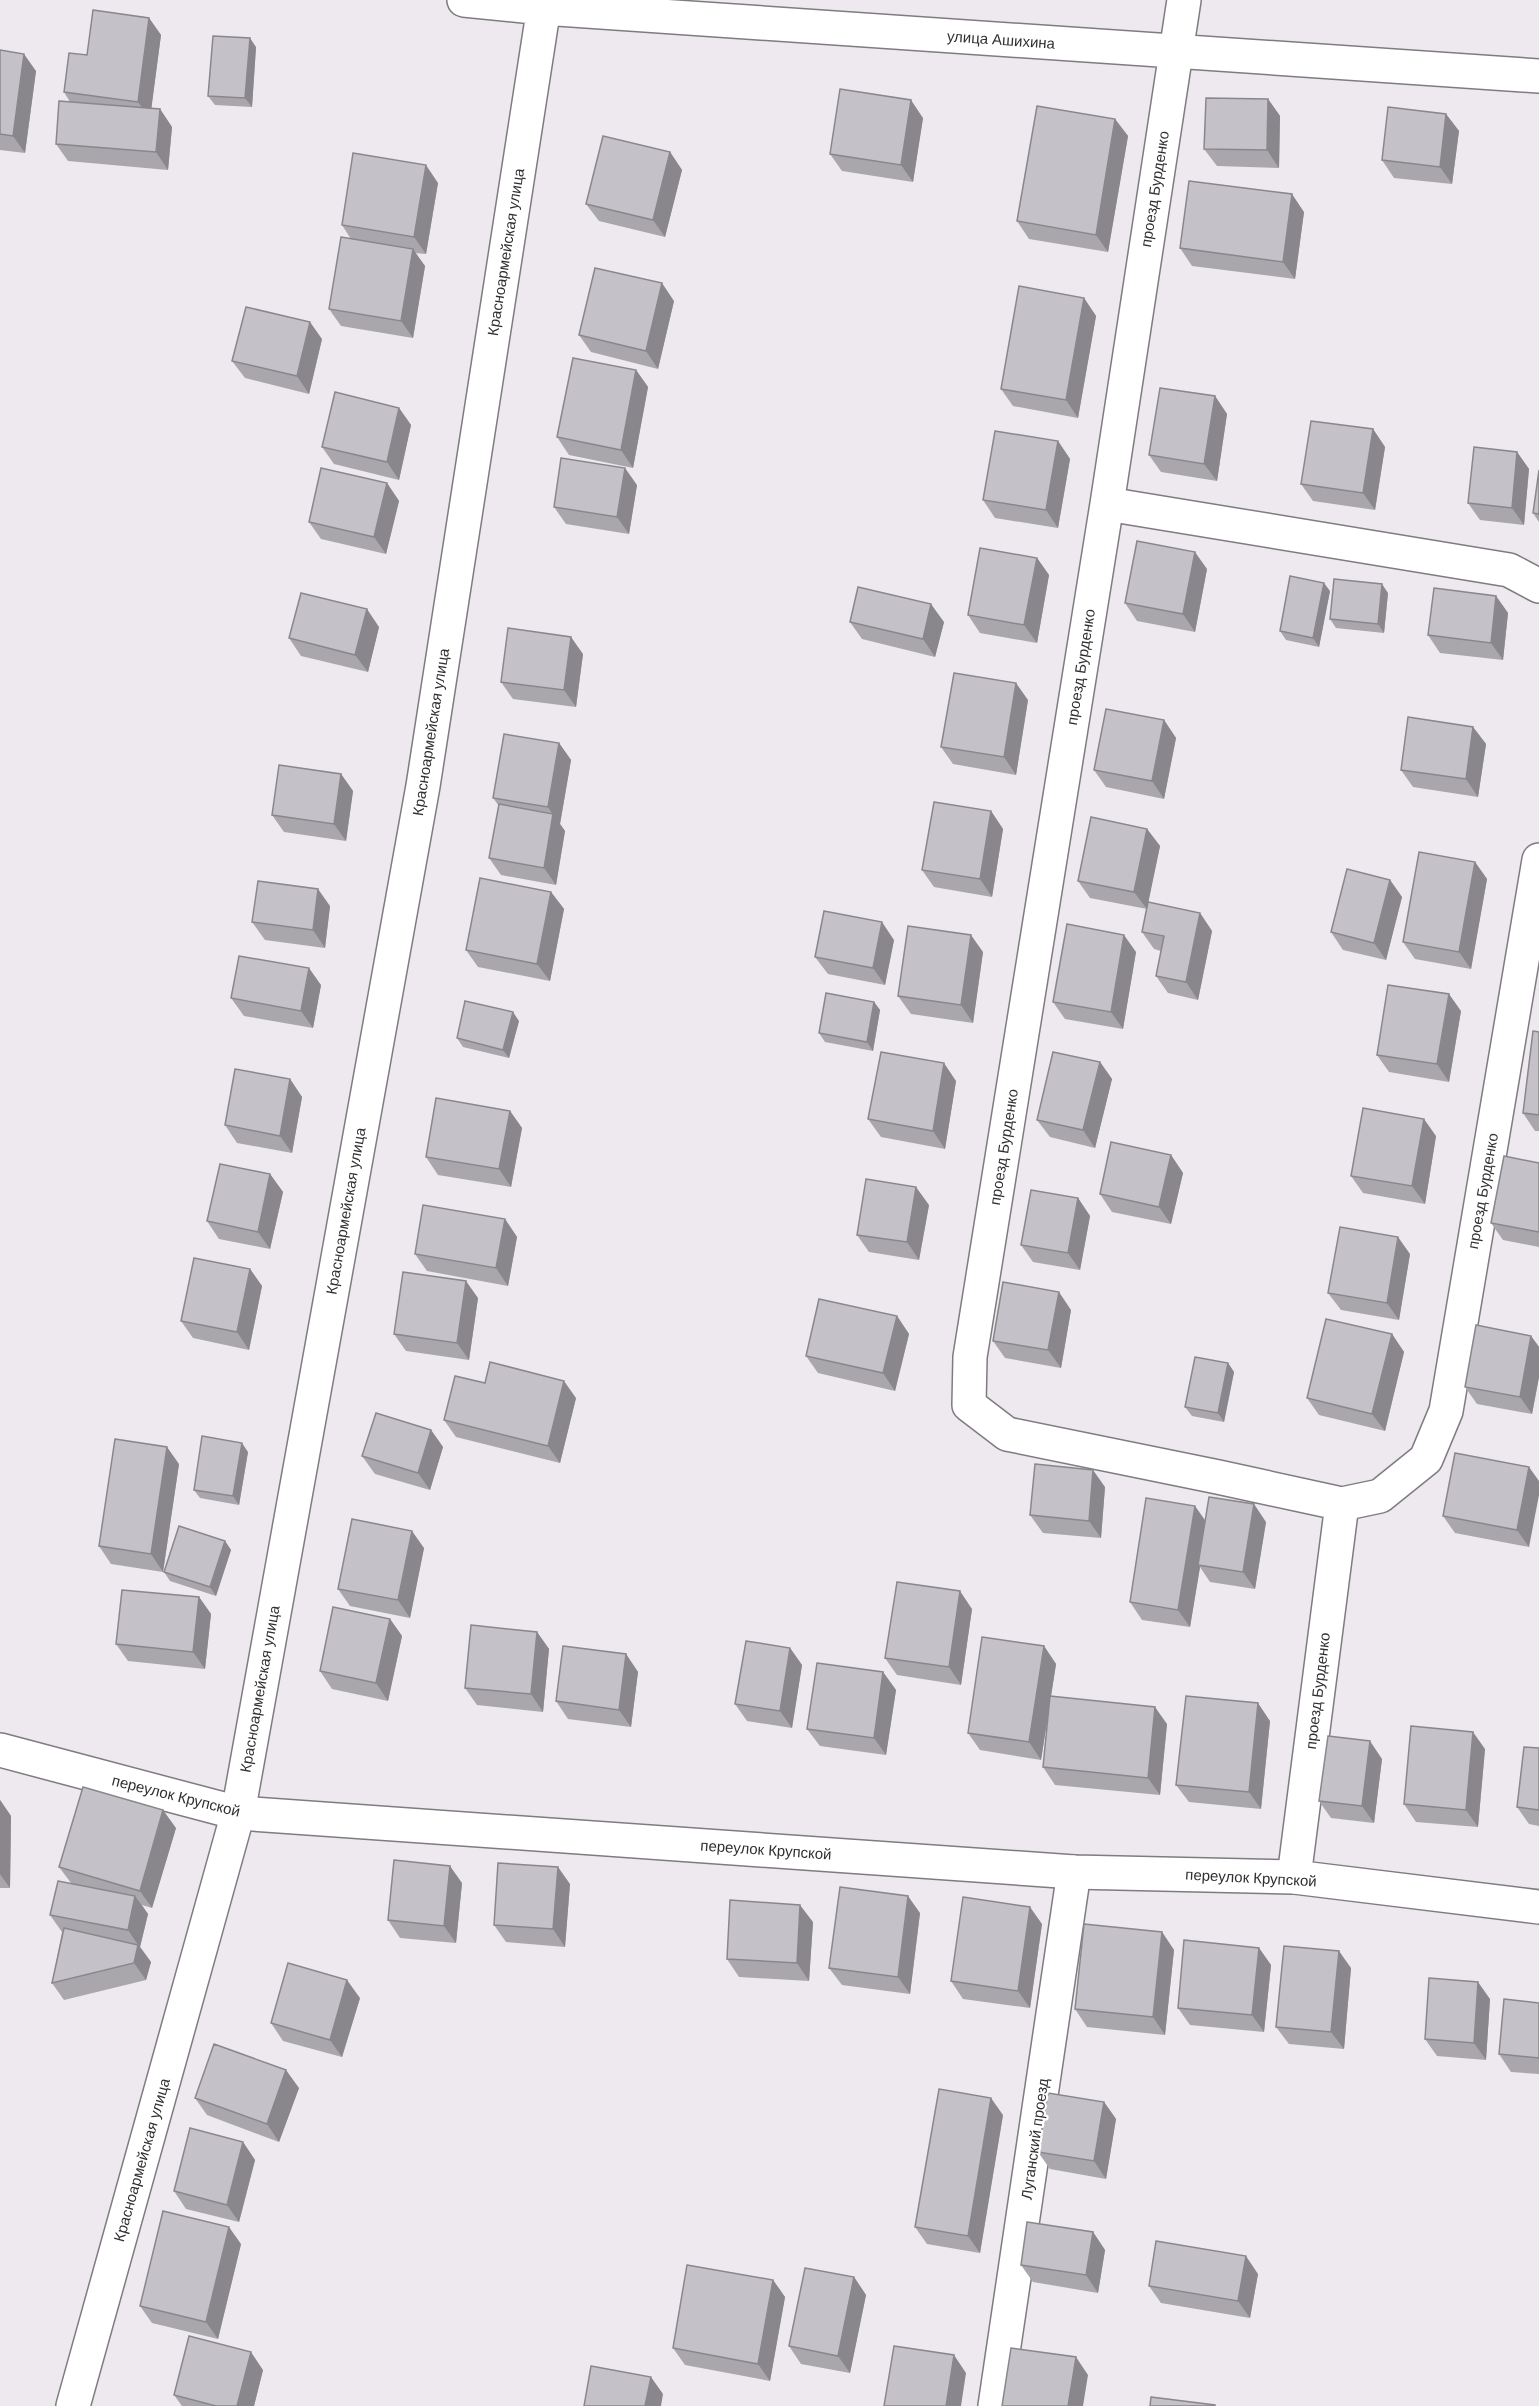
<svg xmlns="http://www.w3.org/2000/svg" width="1539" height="2406" font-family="'DM Sans',sans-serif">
	<rect width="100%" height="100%" fill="#ede9ef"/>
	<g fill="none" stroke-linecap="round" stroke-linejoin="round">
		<g stroke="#7f7b81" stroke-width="36">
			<path id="minor" d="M464 0 543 8 1539 76
				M1184 0 1107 504 970 1357 969 1405 1007 1434 1218 1477 1342 1504
				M1107 504 1509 570 1539 586
				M1294 1877 1342 1504 1380 1496 1426 1459 1446 1411 1539 860
				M73 2406 238 1813 423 786 545 0
				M995 2406 1074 1872"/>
		</g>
		<g stroke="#7f7b81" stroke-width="36">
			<path id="tertiary" d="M0 1750 238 1813 1074 1872 1294 1877 1539 1907"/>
		</g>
		<use href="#minor" stroke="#fff" stroke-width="33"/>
		<use href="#tertiary" stroke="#fff" stroke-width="33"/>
	</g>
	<path fill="#a9a6ac" d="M149 18 161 35 151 109H160L172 127 168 170 68 161 56 144 70 102 64 92 87 55Z
		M256 47 252 107 215 105 208 96Z
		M0 50 36 71 25 153 0 150Z
		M1268 99 1280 116 1279 168 1217 166 1204 149Z
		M1446 114 1459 131 1452 184 1394 178 1382 160Z
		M923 118 913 182 842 171 830 154Z
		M1115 119 1128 136 1108 252 1029 239 1017 221Z
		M670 152 682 170 665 237 599 221 586 204Z
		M438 183 426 254 415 253 425 266 413 338 341 326 329 309 351 239 342 225Z
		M1304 212 1295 279 1192 266 1180 248Z
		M1084 298 1096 316 1078 418 1013 406 1001 389Z
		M674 301 658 369 591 352 579 335Z
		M322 339 309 394 245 378 232 361Z
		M636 370 648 387 633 468 569 455 557 437Z
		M1215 396 1227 414 1217 481 1161 472 1149 455Z
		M399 408 411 425 399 480 334 464 322 447Z
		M1373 429 1385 447 1375 510 1313 501 1301 484Z
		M1058 441 1070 459 1058 528 995 518 983 500Z
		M1517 452 1529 469 1524 525 1480 520 1468 503Z
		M1539 470V522L1533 513Z
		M387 483 399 501 386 554 321 539 309 522Z
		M637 485 629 534 566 524 554 507Z
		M1037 558 1049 575 1037 643 980 633 968 615Z
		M1207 569 1195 632 1137 621 1125 603Z
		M1330 591 1319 647 1286 640 1280 631Z
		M1388 593 1384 633 1336 628 1330 619Z
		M1496 596 1508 613 1503 660 1440 653 1428 635Z
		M850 622H944L935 657 862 639Z
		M379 627 368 672 301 656 289 638Z
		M583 654 576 707 513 699 501 682Z
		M1028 700 1016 775 953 764 941 747Z
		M1164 720 1176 738 1164 799 1106 787 1094 770Z
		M1473 727 1486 744 1478 797 1413 787 1401 770Z
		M559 743 571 760 560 824 565 831 556 885 501 875 489 858 499 806 493 798Z
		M341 774 353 791 346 841 284 832 272 815Z
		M991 811 1003 829 992 897 934 887 922 870Z
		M1147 829 1160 846 1148 902 1200 913 1212 931 1198 1000 1168 993 1156 976 1161 951 1154 949 1142 932 1147 909 1090 898 1078 881Z
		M1475 862 1487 879 1471 969 1415 959 1403 942Z
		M1390 880 1402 897 1386 960 1343 950 1331 932Z
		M551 892 564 909 550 981 478 967 466 950Z
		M330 906 325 948 265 940 252 922Z
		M894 940 885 985 828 974 815 957Z
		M983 952 973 1023 911 1014 898 996Z
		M1136 952 1123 1029 1065 1019 1053 1002Z
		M321 985 313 1028 244 1016 231 998Z
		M874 1002 880 1010 873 1051 825 1042 819 1033Z
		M1461 1011 1449 1082 1389 1072 1377 1055Z
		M519 1021 509 1058 463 1047 457 1038Z
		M1539 1032V1131H1535L1523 1113Z
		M1100 1062 1112 1079 1095 1148 1050 1137 1037 1120Z
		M290 1079 302 1097 292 1153 237 1143 225 1125Z
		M956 1081 945 1149 881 1137 868 1119Z
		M510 1111 522 1128 511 1187 438 1175 426 1157Z
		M1436 1136 1425 1204 1363 1193 1351 1176Z
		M1171 1155 1183 1173 1171 1224 1112 1212 1100 1194Z
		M1539 1163V1247L1503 1240 1491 1223Z
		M270 1174 283 1192 270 1249 219 1239 207 1221Z
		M1078 1198 1090 1216 1080 1270 1033 1262 1021 1245Z
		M929 1205 919 1260 869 1252 857 1235Z
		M505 1219 517 1237 508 1286 427 1271 415 1254Z
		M1410 1254 1399 1320 1341 1310 1328 1293Z
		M250 1269 262 1286 249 1350 193 1338 181 1321Z
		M478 1298 469 1360 406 1351 394 1334Z
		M1071 1310 1061 1368 1005 1358 993 1341Z
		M897 1316 909 1334 895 1391 818 1373 806 1356Z
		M1392 1334 1404 1352 1385 1431 1319 1415 1307 1398Z
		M1531 1336 1539 1347V1377L1532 1414 1477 1404 1465 1387Z
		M1228 1363 1234 1372 1224 1422 1192 1416 1185 1407Z
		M485 1383 576 1398 560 1463 456 1437 444 1420Z
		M431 1430 443 1447 430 1490 375 1474 362 1456Z
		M248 1452 239 1505 200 1498 194 1490Z
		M179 1464 163 1572 111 1564 99 1546Z
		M1529 1467V1547L1455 1533 1443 1516Z
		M1105 1487 1101 1538 1043 1533 1030 1515Z
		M1205 1520 1266 1522 1255 1589 1210 1582 1200 1567 1190 1627 1142 1620 1130 1602Z
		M225 1541 231 1550 216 1596 170 1581 164 1572Z
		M424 1548 410 1618 350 1606 338 1589Z
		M199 1597 211 1614 205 1669 128 1661 116 1644Z
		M972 1609 961 1685 897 1675 885 1658Z
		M390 1619 402 1636 388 1701 332 1689 320 1671Z
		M537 1632 549 1649 543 1712 477 1705 465 1688Z
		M1044 1646 1056 1664 1051 1696 1167 1724 1160 1795 1055 1785 1043 1767 1050 1703 1041 1760 980 1750 968 1733Z
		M790 1648 802 1665 792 1728 747 1721 735 1704Z
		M626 1654 638 1672 631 1727 568 1719 556 1701Z
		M883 1672 896 1690 886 1755 820 1746 807 1729Z
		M1270 1721 1261 1809 1189 1802 1176 1785Z
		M1539 1748V1826L1529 1824 1517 1807Z
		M1485 1749 1478 1827 1416 1822 1404 1804Z
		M1382 1759 1374 1823 1331 1818 1319 1801Z
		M0 1800 11 1816 10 1888H0Z
		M176 1828 152 1908 142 1905 148 1914 140 1947 151 1962 146 1980 64 2000 52 1983 62 1932 50 1915 71 1883 59 1867Z
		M462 1883 456 1943 400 1938 388 1920Z
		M570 1884 565 1947 506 1942 494 1925Z
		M920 1913 910 1994 842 1985 829 1968Z
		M813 1922 809 1981 739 1977 727 1959Z
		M1042 1924 1030 2008 963 1999 951 1981Z
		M1162 1932 1174 1950 1165 2035 1087 2027 1075 2009Z
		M1259 1948 1271 1965 1264 2032 1190 2025 1178 2008Z
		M1351 1968 1344 2049 1289 2044 1276 2027Z
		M360 1998 342 2057 283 2041 271 2023Z
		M1490 1999 1486 2060 1437 2056 1425 2039Z
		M1539 2003V2074L1511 2072 1499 2054Z
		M299 2088 279 2142 207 2115 195 2098Z
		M1104 2102 1116 2119 1106 2179 1050 2169 1038 2152Z
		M1003 2115 980 2253 927 2244 915 2227Z
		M243 2142 255 2160 239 2222 186 2209 174 2191Z
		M1093 2232 1105 2250 1098 2293 1033 2282 1021 2265Z
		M241 2244 218 2339 152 2323 140 2306Z
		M1258 2274 1250 2318 1161 2303 1149 2286Z
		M854 2277 866 2295 850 2373 801 2364 789 2346Z
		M773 2280 785 2297 770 2381 685 2365 673 2348Z
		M263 2370 254 2406H182L174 2395Z"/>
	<path fill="#8a878c" d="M149 18 161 35 150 119 138 102Z
		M250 38 256 47 252 107 245 98Z
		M24 54 36 71 25 153 13 136Z
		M1268 99 1280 116 1279 168 1267 150Z
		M911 100 923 118 913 182 901 165Z
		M160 109 172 127 168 170 156 152Z
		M1446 114 1459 131 1452 184 1440 167Z
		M1115 119 1128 136 1108 252 1096 235Z
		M670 152 682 170 665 237 653 220Z
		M426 165 438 183 426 254 414 237Z
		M1292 194 1304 212 1295 279 1283 262Z
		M413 249 425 266 413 338 401 321Z
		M662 283 674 301 658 369 646 351Z
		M1084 298 1096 316 1078 418 1066 400Z
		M310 322 322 339 309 394 297 376Z
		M636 370 648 387 633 468 621 450Z
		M1215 396 1227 414 1217 481 1204 464Z
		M399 408 411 425 399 480 387 462Z
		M1373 429 1385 447 1375 510 1363 493Z
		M1058 441 1070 459 1058 528 1046 510Z
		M1517 452 1529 469 1524 525 1512 508Z
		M625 468 637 485 629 534 617 517Z
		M387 483 399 501 386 554 374 537Z
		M1195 552 1207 569 1195 632 1183 614Z
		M1037 558 1049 575 1037 643 1024 625Z
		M1324 583 1330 591 1319 647 1313 638Z
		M1382 584 1388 593 1384 633 1378 624Z
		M1496 596 1508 613 1503 660 1491 643Z
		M931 604 944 622 935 657 923 639Z
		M367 609 379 627 368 672 355 655Z
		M571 637 583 654 576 707 564 690Z
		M1016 683 1028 700 1016 775 1004 757Z
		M1164 720 1176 738 1164 799 1152 781Z
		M1473 727 1486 744 1478 797 1466 779Z
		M559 743 571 760 560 824 565 831 556 885 544 868 553 815 548 807Z
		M341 774 353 791 346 841 334 824Z
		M991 811 1003 829 992 897 980 879Z
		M1147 829 1160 846 1147 909 1134 892Z
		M1475 862 1487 879 1471 969 1459 952Z
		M1390 880 1402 897 1386 960 1374 943Z
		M318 889 330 906 325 948 313 930Z
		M551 892 564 909 550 981 537 964Z
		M1200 913 1212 931 1198 1000 1186 982Z
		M882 922 894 940 885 985 873 968Z
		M971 935 983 952 973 1023 961 1005Z
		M1124 935 1136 952 1123 1029 1111 1012Z
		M309 968 321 985 313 1028 301 1011Z
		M1449 994 1461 1011 1449 1082 1437 1064Z
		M874 1002 880 1010 873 1051 867 1042Z
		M513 1012 519 1021 509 1058 503 1050Z
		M1100 1062 1112 1079 1095 1148 1083 1130Z
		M944 1063 956 1081 945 1149 933 1131Z
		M290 1079 302 1097 292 1153 280 1136Z
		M510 1111 522 1128 511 1187 499 1169Z
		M1424 1119 1436 1136 1425 1204 1412 1186Z
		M1171 1155 1183 1173 1171 1224 1159 1207Z
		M270 1174 283 1192 270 1249 258 1232Z
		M916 1187 929 1205 919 1260 907 1242Z
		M1078 1198 1090 1216 1080 1270 1068 1253Z
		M505 1219 517 1237 508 1286 496 1268Z
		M1398 1237 1410 1254 1399 1320 1387 1303Z
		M250 1269 262 1286 249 1350 237 1332Z
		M466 1281 478 1298 469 1360 457 1343Z
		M1059 1292 1071 1310 1061 1368 1048 1350Z
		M897 1316 909 1334 895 1391 883 1373Z
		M1392 1334 1404 1352 1385 1431 1372 1414Z
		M1531 1336 1539 1347V1377L1532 1414 1520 1397Z
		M1228 1363 1234 1372 1224 1422 1218 1413Z
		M564 1381 576 1398 560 1463 548 1446Z
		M431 1430 443 1447 430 1490 418 1473Z
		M242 1443 248 1452 239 1505 233 1496Z
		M167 1447 179 1464 163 1572 151 1554Z
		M1529 1467 1539 1481V1495L1529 1547 1517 1530Z
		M1093 1470 1105 1487 1101 1538 1089 1521Z
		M1254 1504 1266 1522 1255 1589 1243 1572Z
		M1195 1506 1207 1523 1198 1565 1200 1567 1190 1627 1178 1610Z
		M412 1531 424 1548 410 1618 398 1600Z
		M225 1541 231 1550 216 1596 210 1587Z
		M960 1591 972 1609 961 1685 949 1667Z
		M199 1597 211 1614 205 1669 193 1652Z
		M390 1619 402 1636 388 1701 376 1683Z
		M537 1632 549 1649 543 1712 531 1694Z
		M1044 1646 1056 1664 1041 1760 1029 1742Z
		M790 1648 802 1665 792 1728 780 1711Z
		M626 1654 638 1672 631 1727 619 1710Z
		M883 1672 896 1690 886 1755 874 1738Z
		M1258 1703 1270 1721 1261 1809 1249 1792Z
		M1155 1707 1167 1724 1160 1795 1148 1778Z
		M1473 1732 1485 1749 1478 1827 1466 1810Z
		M1370 1741 1382 1759 1374 1823 1362 1806Z
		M0 1800 11 1816 10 1888 0 1874Z
		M163 1810 176 1828 152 1908 140 1891Z
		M450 1866 462 1883 456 1943 444 1926Z
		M558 1867 570 1884 565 1947 553 1929Z
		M135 1896 148 1914 140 1947 151 1962 146 1980 134 1963 138 1945 128 1930Z
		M908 1896 920 1913 910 1994 898 1977Z
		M800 1905 813 1922 809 1981 797 1963Z
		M1030 1907 1042 1924 1030 2008 1018 1991Z
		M1162 1932 1174 1950 1165 2035 1153 2017Z
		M1259 1948 1271 1965 1264 2032 1252 2015Z
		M1339 1951 1351 1968 1344 2049 1331 2032Z
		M347 1980 360 1998 342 2057 330 2040Z
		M1478 1982 1490 1999 1486 2060 1474 2043Z
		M286 2070 299 2088 279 2142 267 2124Z
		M991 2098 1003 2115 980 2253 968 2236Z
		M1104 2102 1116 2119 1106 2179 1094 2161Z
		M243 2142 255 2160 239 2222 227 2205Z
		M229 2227 241 2244 218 2339 206 2322Z
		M1093 2232 1105 2250 1098 2293 1086 2275Z
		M1246 2256 1258 2274 1250 2318 1238 2301Z
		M854 2277 866 2295 850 2373 838 2356Z
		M773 2280 785 2297 770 2381 758 2364Z
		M251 2352 263 2370 254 2406H237Z
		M954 2355 966 2373 961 2406H946Z
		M1076 2357 1088 2375 1083 2406H1068Z
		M651 2377 663 2394 661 2406H645Z"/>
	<path fill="#c5c1c8" stroke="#8a878c" stroke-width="1.5" d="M93 10 149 18 138 102 64 92 69 53 87 55Z
		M213 36 250 38 245 98 208 96Z
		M0 50 24 54 13 136 0 134Z
		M840 89 911 100 901 165 830 154Z
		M1206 98 1268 99 1267 150 1204 149Z
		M59 101 160 109 156 152 56 144Z
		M1037 106 1115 119 1096 235 1017 221Z
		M1388 107 1446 114 1440 167 1382 160Z
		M603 136 670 152 653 220 586 204Z
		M353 153 426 165 414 237 342 225Z
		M1189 181 1292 194 1283 262 1180 248Z
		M341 237 413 249 401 321 329 309Z
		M595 268 662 283 646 351 579 335Z
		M1019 286 1084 298 1066 400 1001 389Z
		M246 307 310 322 297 376 232 361Z
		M573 358 636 370 621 450 557 437Z
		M1160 388 1215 396 1204 464 1149 455Z
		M335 392 399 408 387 462 322 447Z
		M1311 421 1373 429 1363 493 1301 484Z
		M995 431 1058 441 1046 510 983 500Z
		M1474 447 1517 452 1512 508 1468 503Z
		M561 458 625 468 617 517 554 507Z
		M321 468 387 483 374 537 309 522Z
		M1539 470V514L1533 513Z
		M1137 541 1195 552 1183 614 1125 603Z
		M980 548 1037 558 1024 625 968 615Z
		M1290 576 1324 583 1313 638 1280 631Z
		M1334 579 1382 584 1378 624 1330 619Z
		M858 587 931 604 923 639 850 622Z
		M1434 588 1496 596 1491 643 1428 635Z
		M301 593 367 609 355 655 289 638Z
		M508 628 571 637 564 690 501 682Z
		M954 673 1016 683 1004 757 941 747Z
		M1106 709 1164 720 1152 781 1094 770Z
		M1408 717 1473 727 1466 779 1401 770Z
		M504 734 559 743 548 807 493 798Z
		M279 765 341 774 334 824 272 815Z
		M934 802 991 811 980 879 922 870Z
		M499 804 553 814 544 868 489 858Z
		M1091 817 1147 829 1134 892 1078 881Z
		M1419 852 1475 862 1459 952 1403 942Z
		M1347 869 1390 880 1374 943 1331 932Z
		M480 878 551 892 537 964 466 950Z
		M258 881 318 889 313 930 252 922Z
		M1148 902 1200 913 1186 982 1156 976 1164 936 1142 932Z
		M824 911 882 922 873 968 815 957Z
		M1067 924 1124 935 1111 1012 1053 1002Z
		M908 926 971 935 961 1005 898 996Z
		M239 956 309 968 301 1011 231 998Z
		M1388 985 1449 994 1437 1064 1377 1055Z
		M826 993 874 1002 867 1042 819 1033Z
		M465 1001 513 1012 503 1050 457 1038Z
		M1533 1031 1539 1032V1115L1523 1113Z
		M881 1052 944 1063 933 1131 868 1119Z
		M1053 1052 1100 1062 1083 1130 1037 1120Z
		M235 1069 290 1079 280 1136 225 1125Z
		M436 1098 510 1111 499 1169 426 1157Z
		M1363 1108 1424 1119 1412 1186 1351 1176Z
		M1111 1142 1171 1155 1159 1207 1100 1194Z
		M1504 1156 1539 1163V1232L1491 1223Z
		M220 1164 270 1174 258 1232 207 1221Z
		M866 1179 916 1187 907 1242 857 1235Z
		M1031 1190 1078 1198 1068 1253 1021 1245Z
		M423 1205 505 1219 496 1268 415 1254Z
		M1340 1227 1398 1237 1387 1303 1328 1293Z
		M194 1258 250 1269 237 1332 181 1321Z
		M403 1272 466 1281 457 1343 394 1334Z
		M1003 1282 1059 1292 1048 1350 993 1341Z
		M819 1299 897 1316 883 1373 806 1356Z
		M1326 1319 1392 1334 1372 1414 1307 1398Z
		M1476 1325 1531 1336 1520 1397 1465 1387Z
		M1195 1357 1228 1363 1218 1413 1185 1407Z
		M490 1362 564 1381 548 1446 444 1420 455 1376 485 1383Z
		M376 1413 431 1430 418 1473 362 1456Z
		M202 1436 242 1443 233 1496 194 1490Z
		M115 1439 167 1447 151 1554 99 1546Z
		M1455 1453 1529 1467 1517 1530 1443 1516Z
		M1035 1464 1093 1470 1089 1521 1030 1515Z
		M1209 1497 1254 1504 1243 1572 1198 1565Z
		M1146 1498 1195 1506 1178 1610 1130 1602Z
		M352 1519 412 1531 398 1600 338 1589Z
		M179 1526 225 1541 210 1587 164 1572Z
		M897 1582 960 1591 949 1667 885 1658Z
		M122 1590 199 1597 193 1652 116 1644Z
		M333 1607 390 1619 376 1683 320 1671Z
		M471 1625 537 1632 531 1694 465 1688Z
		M982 1637 1044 1646 1029 1742 968 1733Z
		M746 1641 790 1648 780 1711 735 1704Z
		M563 1646 626 1654 619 1710 556 1701Z
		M817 1663 883 1672 874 1738 807 1729Z
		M1050 1696 1155 1707 1148 1778 1043 1767Z
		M1186 1696 1258 1703 1249 1792 1176 1785Z
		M1411 1726 1473 1732 1466 1810 1404 1804Z
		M1328 1736 1370 1741 1362 1806 1319 1801Z
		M1524 1747 1539 1748V1810L1517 1807Z
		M83 1787 163 1810 140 1891 59 1867Z
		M394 1860 450 1866 444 1926 388 1920Z
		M498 1863 558 1867 553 1929 494 1925Z
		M58 1881 135 1896 128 1930 50 1915Z
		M840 1887 908 1896 898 1977 829 1968Z
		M963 1897 1030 1907 1018 1991 951 1981Z
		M730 1900 800 1905 797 1963 727 1959Z
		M1084 1924 1162 1932 1153 2017 1075 2009Z
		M64 1928 138 1945 134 1963 52 1983Z
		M1184 1940 1259 1948 1252 2015 1178 2008Z
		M1284 1946 1339 1951 1331 2032 1276 2027Z
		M288 1963 347 1980 330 2040 271 2023Z
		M1429 1978 1478 1982 1474 2043 1425 2039Z
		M1504 1999 1539 2003V2058L1499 2054Z
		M214 2044 286 2070 267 2124 195 2098Z
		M939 2089 991 2098 968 2236 915 2227Z
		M1048 2093 1104 2102 1094 2161 1038 2152Z
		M190 2128 243 2142 227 2205 174 2191Z
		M163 2211 229 2227 206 2322 140 2306Z
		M1027 2222 1093 2232 1086 2275 1021 2265Z
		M1156 2241 1246 2256 1238 2301 1149 2286Z
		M687 2265 773 2280 758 2364 673 2348Z
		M805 2268 854 2277 838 2356 789 2346Z
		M189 2336 251 2352 237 2406H216L174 2395Z
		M894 2346 954 2355 946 2406H884Z
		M1011 2348 1076 2357 1068 2406H1002Z
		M591 2366 651 2377 645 2406H584Z
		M1151 2397 1215 2405V2406H1150Z"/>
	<g text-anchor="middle" stroke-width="4.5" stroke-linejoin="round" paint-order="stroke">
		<g font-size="15" fill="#312f32" stroke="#fff">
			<text transform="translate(1001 40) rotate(4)" y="5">улица Ашихина</text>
			<text transform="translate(1155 189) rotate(-81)" y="5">проезд Бурденко</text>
			<text transform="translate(506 252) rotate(-81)" y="5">Красноармейская улица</text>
			<text transform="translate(1081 667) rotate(-81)" y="5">проезд Бурденко</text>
			<text transform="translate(431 732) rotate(-81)" y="5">Красноармейская улица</text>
			<text transform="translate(1004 1147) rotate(-81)" y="5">проезд Бурденко</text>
			<text transform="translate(1483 1191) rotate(-80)" y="5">проезд Бурденко</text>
			<text transform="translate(346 1211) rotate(-80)" y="5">Красноармейская улица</text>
			<text transform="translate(260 1689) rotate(-80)" y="5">Красноармейская улица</text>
			<text transform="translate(1318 1691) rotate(-83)" y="5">проезд Бурденко</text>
			<text transform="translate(176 1796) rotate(14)" y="5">переулок Крупской</text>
			<text transform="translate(766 1850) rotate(4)" y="5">переулок Крупской</text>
			<text transform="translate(1251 1878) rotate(3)" y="5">переулок Крупской</text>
			<text transform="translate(1035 2139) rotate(-82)" y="5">Луганский проезд</text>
			<text transform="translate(142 2160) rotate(-74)" y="5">Красноармейская улица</text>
		</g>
	</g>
</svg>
